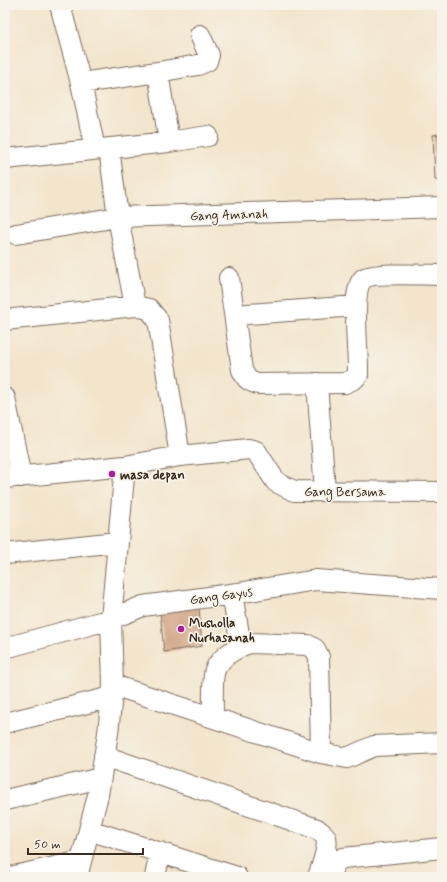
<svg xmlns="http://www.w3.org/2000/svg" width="447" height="882" font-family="Mynerve,sans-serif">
	<rect width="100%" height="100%" fill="#f7f3e8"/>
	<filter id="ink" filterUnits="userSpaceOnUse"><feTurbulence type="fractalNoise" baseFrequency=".025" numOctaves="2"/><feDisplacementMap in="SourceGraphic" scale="8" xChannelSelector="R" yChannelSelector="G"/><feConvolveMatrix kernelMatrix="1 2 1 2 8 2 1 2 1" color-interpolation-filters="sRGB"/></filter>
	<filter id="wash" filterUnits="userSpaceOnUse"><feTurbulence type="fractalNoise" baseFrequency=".012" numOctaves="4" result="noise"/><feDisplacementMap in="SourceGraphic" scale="16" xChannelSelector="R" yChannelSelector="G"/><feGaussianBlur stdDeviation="0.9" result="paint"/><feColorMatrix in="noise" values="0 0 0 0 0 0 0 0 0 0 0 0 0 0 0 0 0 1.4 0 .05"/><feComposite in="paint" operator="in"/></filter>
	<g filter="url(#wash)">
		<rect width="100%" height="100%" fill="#f3e5cc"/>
		<g id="blocks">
			<path fill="#d2a688" d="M442 134V180H435L433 135Z
				M199 607 202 646 164 652 160 611Z"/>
		</g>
	</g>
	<g filter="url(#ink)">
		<use href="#blocks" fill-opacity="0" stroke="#7b6b5b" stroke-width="1"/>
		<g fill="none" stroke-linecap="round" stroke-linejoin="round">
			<g stroke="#7b6b5b" stroke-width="22">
				<path id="minor" d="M60 5 81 83 95 149
					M158 72 169 142
					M81 83 158 72 198 65 207 61 209 55 200 35
					M109 148 118 217 135 306
					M5 159 169 142 208 136
					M16 234 118 217 442 207
					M229 278 242 370C247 380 248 381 258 384L345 383 354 379 358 375V367C358 350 351 290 363 279 371 272 429 275 442 275
					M235 315 356 306
					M5 320 135 306 149 309 158 320 180 456
					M317 383 325 491
					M5 398 21 477
					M5 478 125 466 180 456 249 449 256 451 276 482 294 491 442 492
					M5 554 117 542
					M232 594 241 645
					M5 648 111 619 143 606 238 593 316 580 442 589
					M113 685 321 753 347 758 374 746 442 743
					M213 717C213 706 212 677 215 670 220 657 237 647 249 643L308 645 315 649 319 657 321 753
					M5 723 112 697
					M104 756 317 829C320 832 325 834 326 838 329 847 321 868 318 877
					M5 800 101 778
					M89 830 237 877
					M10 877 81 861
					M77 877 98 795 108 733 113 685 111 619 125 466
					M155 877 160 852
					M330 877C333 867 333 862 343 858L442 848"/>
			</g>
			<use href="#minor" stroke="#fff" stroke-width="20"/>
		</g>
	</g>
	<g fill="#b5179e" stroke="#f7f3e8" stroke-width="1.5">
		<circle cx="112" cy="474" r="4"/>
		<circle cx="181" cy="629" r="4"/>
	</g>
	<g text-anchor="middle" stroke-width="3.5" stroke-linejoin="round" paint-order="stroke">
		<g font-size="13" fill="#3b2a1e" stroke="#f7f3e8">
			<text transform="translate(229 214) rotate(-2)" y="5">Gang Amanah</text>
			<text x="345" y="496">Gang Bersama</text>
			<text transform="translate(221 595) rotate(-8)" y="5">Gang Gayus</text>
		</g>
		<g font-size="13" font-weight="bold" fill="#3b2a1e" stroke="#f7f3e8" text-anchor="start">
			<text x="120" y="479">masa depan</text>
			<text x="189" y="627">Musholla<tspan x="189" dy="15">Nurhasanah</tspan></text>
		</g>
	</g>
	<rect width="447" height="882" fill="none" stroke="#f7f3e8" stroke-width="20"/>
	<path d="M28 848v6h115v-6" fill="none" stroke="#3b2a1e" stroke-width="2"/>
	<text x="34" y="848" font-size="12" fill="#3b2a1e" stroke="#f7f3e8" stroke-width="3" paint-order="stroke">50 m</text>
</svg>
